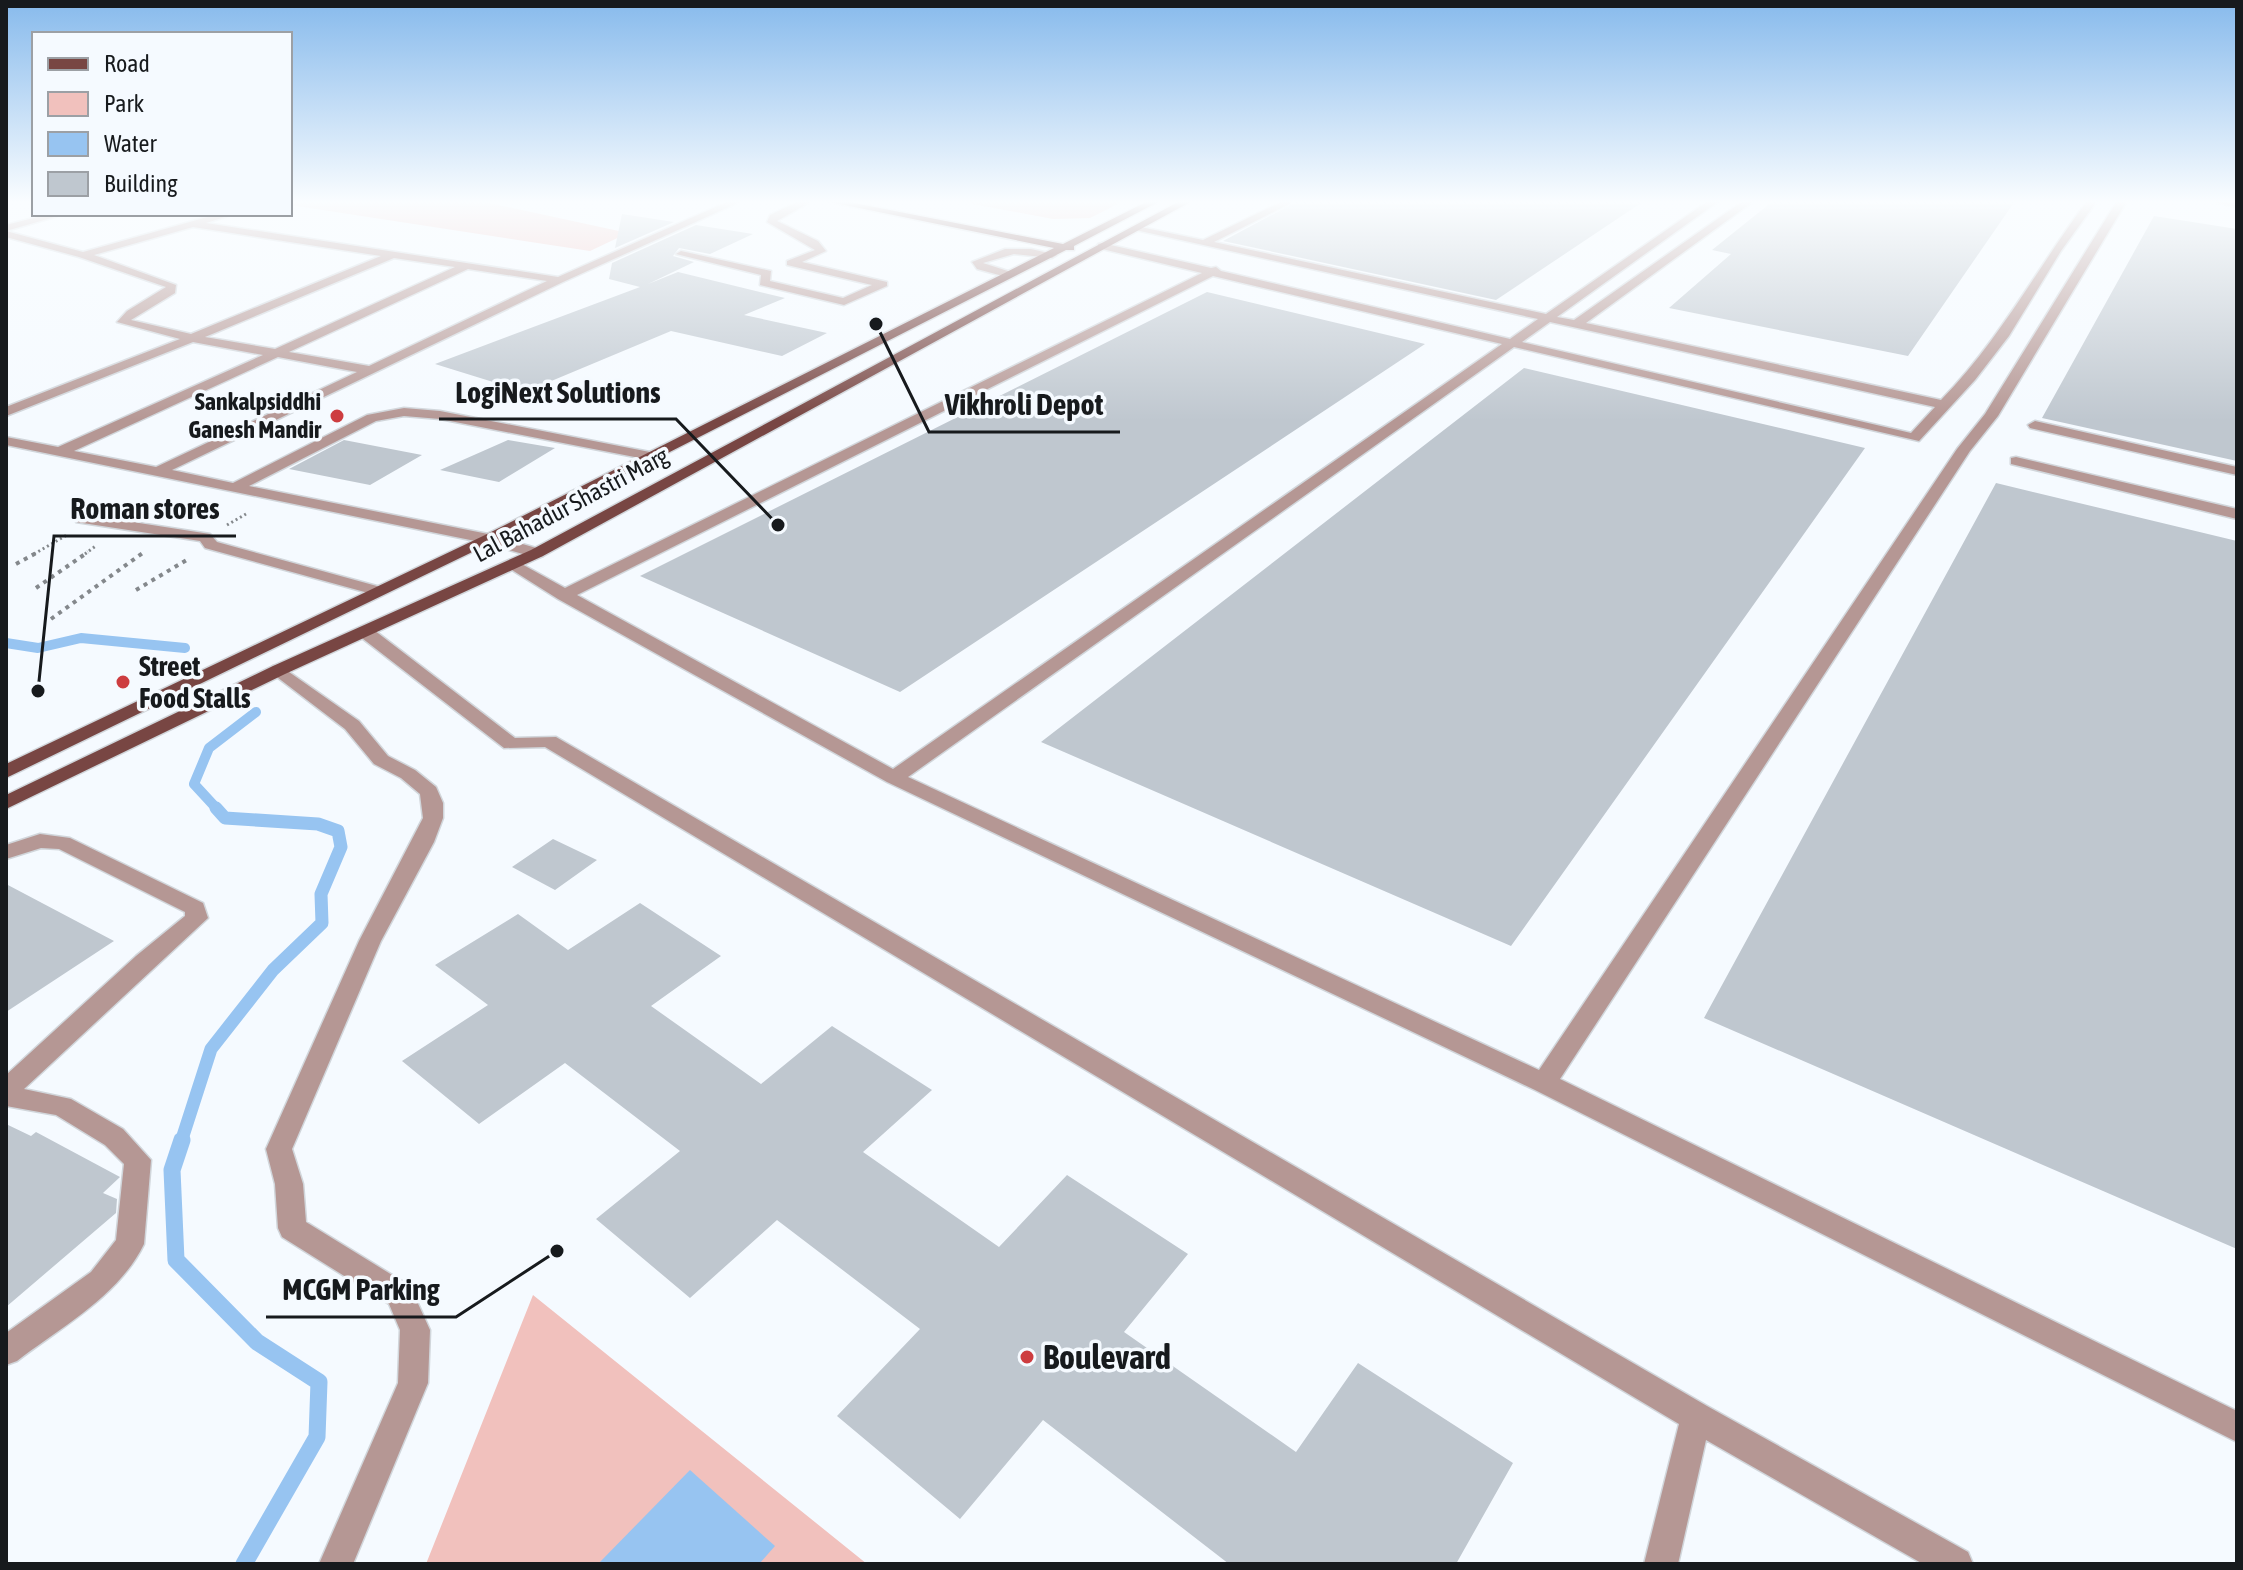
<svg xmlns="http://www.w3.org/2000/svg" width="2243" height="1570" font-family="'Asap Condensed',sans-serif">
	<rect width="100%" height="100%" fill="#f5faff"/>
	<path fill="#f1c1bd" d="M480 201 628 233 590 251 290 205 294 201Z
		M957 201H1124L1090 218 1053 219Z
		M533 1295 867 1564H426Z"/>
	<path fill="#97c4f1" d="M690 1470 775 1546 759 1564H598Z"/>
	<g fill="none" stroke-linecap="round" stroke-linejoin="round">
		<path stroke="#97c4f1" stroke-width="10" d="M6 643 38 648 81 638 185 648
			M218 810 194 784 209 748 256 712"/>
		<path stroke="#97c4f1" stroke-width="13" d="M181 1142 211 1049 273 970 322 923 321 894 341 847 338 831 318 824 225 818 216 808"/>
		<path stroke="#97c4f1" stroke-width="17" d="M182 1140 172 1170 176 1260 257 1342 319 1382 317 1437 244 1564"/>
	</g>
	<path fill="#bfc7cf" d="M1298 201H1644L1496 300 1223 241Z
		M1773 201H2015L1908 356 1669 308 1731 254 1712 250Z
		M622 214 674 222 615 248Z
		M2154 216 2237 229V461L2042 418Z
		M696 225 753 234 710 254 679 248 673 256 694 262 648 284 678 272 785 298 744 315 827 333 782 356 671 331 525 392 435 364 640 287 609 279 612 263Z
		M1207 292 1425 344 900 692 640 576Z
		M1524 368 1865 448 1511 946 1041 742Z
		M344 440 422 455 370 485 289 469Z
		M508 440 555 448 499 482 440 470Z
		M1996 483 2237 541V1249L1704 1018Z
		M553 839 597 860 555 890 512 867Z
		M6 884 114 941 6 1012Z
		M640 903 721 956 651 1006 761 1084 832 1026 932 1090 863 1152 999 1247 1067 1175 1188 1254 1124 1332 1296 1452 1358 1363 1513 1463 1456 1564H1229L1043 1420 960 1519 837 1416 920 1329 777 1220 690 1298 596 1219 680 1151 565 1063 479 1124 402 1061 488 1005 435 965 518 914 568 950Z
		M6 1124 31 1136 36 1132 120 1177 103 1193 117 1199 116 1213 6 1307Z"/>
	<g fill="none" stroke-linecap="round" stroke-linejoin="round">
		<g stroke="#d1d6db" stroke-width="3">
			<path id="minor" d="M729 201H742L563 282 172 470 233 483 367 415 404 408 440 411 655 453 657 456 650 460 440 419 404 416 376 421 249 486 488 534 543 550V556L537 558 485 543 6 445V437L58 447 263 355 193 342 6 416V407L180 339 117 322 127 311 166 287 79 257 6 237V231L83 252 218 214H234L206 223 558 277ZM193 227 381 256 191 334 131 320 175 293 176 285 94 255ZM394 258 455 267 275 349 205 337ZM468 269 547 281 369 366 289 352ZM278 357 357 372 156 467 74 451Z
				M799 201H812L777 221 818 241 826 251 802 262 887 282V286L844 305 760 285 761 275 676 254 681 251 771 271 770 281 843 298 872 285 787 265V261L815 250 767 222 770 215Z
				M1283 201H1295L1214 242 1546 314 1708 201H1719L1557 317 1574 320 1743 201H1754L1586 323 1941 400C1999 341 2038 267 2087 201H2097L2061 251 2009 336 1975 380 1919 441 1514 347 908 777 1539 1070 1957 449 1985 414 2117 201H2127L1998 416 1970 451 1560 1079 2237 1411V1442L1535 1090 887 782 558 599 504 565 512 560 518 562 565 588 1202 273 1098 248V244L1102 243 1211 268 1216 267 1221 271 1510 339 1538 319 1131 229 1136 226 1203 240ZM1213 276 1502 344 893 769 577 595ZM1550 322 1935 407 1911 433 1522 342Z
				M2209 201H2237V207Z
				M49 214H65L6 231V225Z
				M1005 249H1031L1057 255 1052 258 1014 254 983 263 1014 273 1015 275 1010 278 977 269 972 262Z
				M2035 421 2237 467V475L2030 428 2028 425Z
				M2016 457 2237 509V519L2011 464V458Z
				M81 514 210 534 217 542 384 588 386 591 384 594H372L205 548 200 541 76 522V516Z
				M364 626 370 627 515 738 556 737 1707 1406 1968 1552 1973 1564H1923L1706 1440 1678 1564H1644L1679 1424 545 747 504 748 358 635 355 631Z
				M279 665 359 721 388 756 415 770 436 787 443 803V818L434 842 381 941 292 1149 303 1184 306 1222 410 1286 430 1330 428 1383 353 1564H319L398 1383 400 1330 389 1304 282 1237 278 1228 275 1184 266 1149 359 941 423 818 420 794 401 778 374 764 345 729 273 674 270 670 273 666Z
				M40 834 70 838 203 903 208 918 24 1089 71 1099 123 1129 151 1160 144 1244C119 1296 61 1327 17 1361L6 1365V1333L91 1272 116 1240 124 1164 105 1145 56 1115 6 1106V1075L136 956 185 916V912L59 849 41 848 6 859V845Z"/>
		</g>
		<g stroke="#d1d6db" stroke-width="3">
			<path id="major" d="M825 201H844L1063 244 1148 201H1160L1074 246V250H1066L493 542 6 778V764L483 536 1054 248Z
				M1180 201H1192L543 556 285 674 6 809V795L273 666 531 550Z"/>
		</g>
		<path stroke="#84888c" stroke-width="3" stroke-dasharray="2 3" stroke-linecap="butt" d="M227 525 246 514
			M34 554 67 535
			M85 554 97 545"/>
		<path stroke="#84888c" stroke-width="4" stroke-dasharray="4 5" stroke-linecap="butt" d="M16 564 38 552
			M36 588 88 552
			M136 590 190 558
			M51 619 144 552"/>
		<use href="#minor" fill="#b59794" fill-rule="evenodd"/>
		<use href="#major" fill="#784643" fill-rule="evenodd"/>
	</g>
	<linearGradient id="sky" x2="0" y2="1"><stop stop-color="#87baec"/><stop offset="0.48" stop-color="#fafdff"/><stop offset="1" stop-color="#fafdff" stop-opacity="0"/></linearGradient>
	<rect width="2243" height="421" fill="url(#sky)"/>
	<g fill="#cd3d40" stroke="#f5faff" stroke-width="3">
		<circle cx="337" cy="416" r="8"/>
		<circle cx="123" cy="682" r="8"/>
		<circle cx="1027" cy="1357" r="8"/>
	</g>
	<g text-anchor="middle" stroke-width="7" stroke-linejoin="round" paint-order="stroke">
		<g font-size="24" font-weight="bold" fill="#171a1d" stroke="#f5faff" text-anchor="end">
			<text x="321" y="410">Sankalpsiddhi<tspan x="321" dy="28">Ganesh Mandir</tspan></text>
		</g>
		<g font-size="24" fill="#171a1d" stroke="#f5faff">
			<text transform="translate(571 505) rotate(-28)" y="8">Lal Bahadur Shastri Marg</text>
		</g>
		<g font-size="28" font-weight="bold" fill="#171a1d" stroke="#f5faff" text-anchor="start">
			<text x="139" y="676">Street<tspan x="139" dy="32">Food Stalls</tspan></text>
		</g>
		<g font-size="34" font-weight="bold" fill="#171a1d" stroke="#f5faff" text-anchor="start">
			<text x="1043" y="1369">Boulevard</text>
		</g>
	</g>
	<path fill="none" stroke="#171a1d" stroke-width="3" d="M778 525L676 419H439M876 324L929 432H1120M38 691L54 536H236M557 1251L456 1317H266"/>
	<g fill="#171a1d" stroke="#f5faff" stroke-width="3">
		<circle cx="778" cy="525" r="8"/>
		<circle cx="876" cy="324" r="8"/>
		<circle cx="38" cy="691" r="8"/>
		<circle cx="557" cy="1251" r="8"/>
	</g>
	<g font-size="30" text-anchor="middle" font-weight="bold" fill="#171a1d" stroke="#f5faff" stroke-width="7" stroke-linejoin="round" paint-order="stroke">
		<text x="558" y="403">LogiNext Solutions</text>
		<text x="1024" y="415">Vikhroli Depot</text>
		<text x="145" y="519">Roman stores</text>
		<text x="361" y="1300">MCGM Parking</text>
	</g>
	<rect width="2243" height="1570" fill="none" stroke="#171a1d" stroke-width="16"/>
	<rect x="32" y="32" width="260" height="184" fill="#f5faff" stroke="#9ca0a5" stroke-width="2"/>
	<rect x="48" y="58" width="40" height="12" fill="#784643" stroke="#9ca0a5" stroke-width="2"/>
	<text x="104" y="72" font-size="24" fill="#171a1d">Road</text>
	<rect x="48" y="92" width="40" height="24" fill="#f1c1bd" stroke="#9ca0a5" stroke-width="2"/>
	<text x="104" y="112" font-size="24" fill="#171a1d">Park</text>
	<rect x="48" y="132" width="40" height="24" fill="#97c4f1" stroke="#9ca0a5" stroke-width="2"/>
	<text x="104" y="152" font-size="24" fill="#171a1d">Water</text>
	<rect x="48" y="172" width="40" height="24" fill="#bfc7cf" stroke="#9ca0a5" stroke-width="2"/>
	<text x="104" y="192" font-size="24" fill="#171a1d">Building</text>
</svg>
